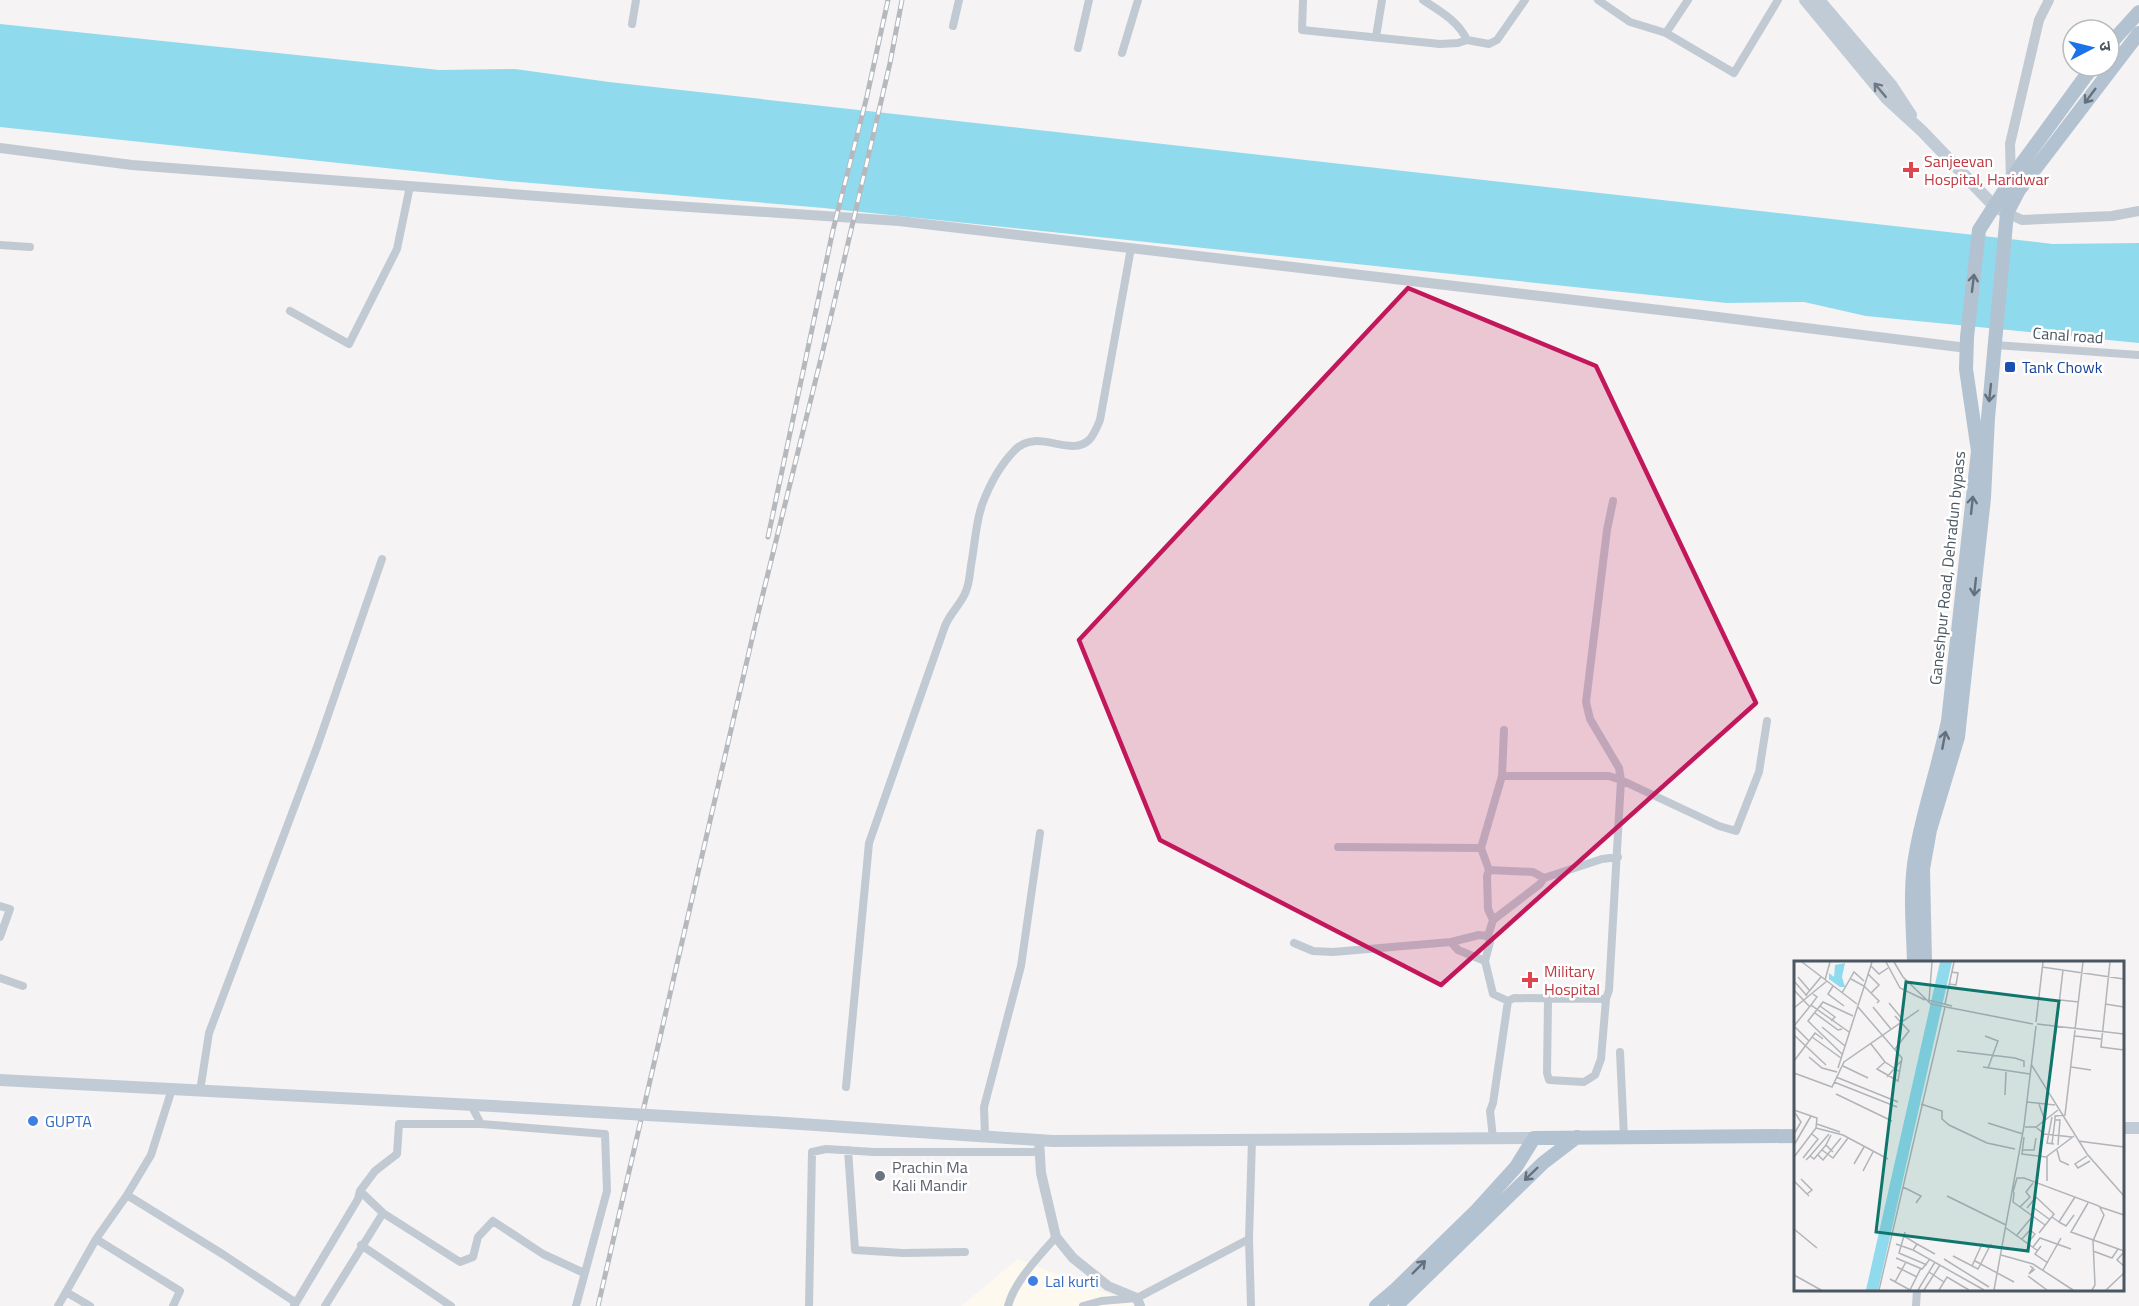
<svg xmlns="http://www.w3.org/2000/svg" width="2139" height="1306" font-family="'Titillium Web','Noto Sans Devanagari',sans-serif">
	<rect width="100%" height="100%" fill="#f5f3f3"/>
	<path fill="#fdf9ef" d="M1018 1259 1134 1304V1306H961Z"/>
	<path fill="#90daee" d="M0 24 439 70 515 69 609 82 1992 237 2053 244 2139 243V343L1866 316 1804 302 1727 303 824 208 508 181 0 127Z"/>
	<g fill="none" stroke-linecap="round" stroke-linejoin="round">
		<path stroke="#c1cad2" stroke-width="8" d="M1303 0 1302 30 1440 44 1458 43 1467 40 1489 44 1497 40 1525 0
			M1423 0C1440 11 1458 21 1467 40
			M1598 0 1630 22 1666 33 1734 73 1778 0
			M632 24 636 0
			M953 26 959 0
			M1666 33 1688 0
			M1376 37 1382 0
			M1078 48 1089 0
			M1122 53 1138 0
			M0 245 30 247
			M290 311 349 344 397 249 410 186
			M1995 345 2139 355
			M1502 776H1609L1621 780 1719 826 1736 831 1759 772 1767 721
			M1338 847 1481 848
			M1489 870 1533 872 1544 878
			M0 906 10 909 0 937
			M1493 920 1488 909 1487 876 1489 870 1481 848 1502 776 1504 730
			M1451 942 1458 950 1485 961
			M1294 943 1313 951 1333 952 1451 942 1479 935 1488 936
			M0 978 23 986
			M1606 999 1514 998 1508 1001 1493 994 1485 961 1490 942 1488 936 1493 920 1540 884 1544 878 1602 859 1618 857
			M1548 1000 1547 1073 1549 1080 1584 1082 1595 1075 1601 1059 1606 999 1609 990 1621 780 1619 768 1590 719 1586 702 1607 530 1613 501
			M1620 1052 1624 1137
			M846 1087 869 843 945 626C950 613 962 603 966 591 970 582 970 569 972 559 975 542 976 522 982 505 989 486 1001 464 1015 450 1037 427 1070 458 1089 440 1094 435 1097 427 1100 420L1131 248
			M200 1091 209 1033 317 747 382 559
			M471 1105 481 1124 605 1134 607 1191 576 1306
			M985 1136 984 1107 1021 966 1040 833
			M1493 1138 1490 1111 1493 1103 1508 1001
			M848 1150 855 1250 903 1253 965 1252
			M360 1191 375 1171 397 1154 399 1124H481
			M127 1195 224 1255 295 1302
			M96 1239 180 1291 173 1306
			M361 1245 451 1306
			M66 1292 90 1306
			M58 1306 96 1239 127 1195 151 1155 172 1089
			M294 1306 358 1199 360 1191 383 1213 460 1262 473 1257 478 1237 493 1221 543 1254 584 1273
			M325 1306 383 1213
			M809 1306 812 1152 826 1149 874 1152H1039
			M1008 1306C1014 1282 1040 1255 1056 1237
			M1083 1306 1101 1301 1137 1298 1249 1239
			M1251 1306 1249 1239 1252 1139
			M1916 1306 1917 1290"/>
		<path stroke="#c1cad2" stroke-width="10" d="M0 148 132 165 630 203 899 221 1694 314 1967 348
			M2011 180 2010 144 2039 20 2049 0
			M2007 213 2022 220 2112 216 2139 211
			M1039 1140 1041 1173 1056 1237 1073 1258 1108 1286 1137 1298 1140 1306"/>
		<path stroke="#c1cbd6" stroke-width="12" d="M1805 0 1886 98 1922 131 1994 206 2007 213
			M1819 0 1892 86 1911 115
			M0 1080 493 1106
			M786 1123 1053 1141 1534 1138
			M2122 1128H2139"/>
		<path stroke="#b3c2d1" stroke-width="14" d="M2109 45 2139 12
			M1914 962C1913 926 1909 887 1916 852 1924 808 1939 765 1948 721L1978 451 1966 369 1967 337 1979 230 2020 166 2093 66
			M1925 962 1923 869 1930 830 1958 737 1984 498 1988 418 2007 213 2019 190 2139 33
			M1376 1306 1396 1289 1477 1210 1516 1167 1534 1138 1796 1136
			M1396 1306 1543 1163 1577 1137"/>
		<g stroke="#b5b8bd" stroke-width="5">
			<path id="rail" d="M768 537 833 230 867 96 888 0
				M598 1306 755 626 825 342 890 63 902 0"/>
		</g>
		<use href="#rail" stroke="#fff" stroke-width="3" stroke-dasharray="9" stroke-linecap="butt"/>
		<path stroke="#c1cbd6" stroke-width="12" d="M493 1106 786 1123"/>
	</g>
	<defs><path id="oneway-shaft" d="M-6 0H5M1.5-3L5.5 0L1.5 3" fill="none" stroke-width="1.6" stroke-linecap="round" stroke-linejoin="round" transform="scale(1.5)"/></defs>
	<use stroke="#6e7984" href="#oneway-shaft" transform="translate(1880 90) rotate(-130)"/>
	<g stroke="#64717d">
		<use href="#oneway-shaft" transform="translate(2090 96) rotate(127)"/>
		<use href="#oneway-shaft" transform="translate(1973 283) rotate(-83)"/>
		<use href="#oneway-shaft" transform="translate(1990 393) rotate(96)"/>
		<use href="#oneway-shaft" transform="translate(1972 505) rotate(-84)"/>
		<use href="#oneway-shaft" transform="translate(1975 587) rotate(96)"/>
		<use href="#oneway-shaft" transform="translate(1944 740) rotate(-79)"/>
		<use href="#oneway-shaft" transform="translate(1531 1174) rotate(136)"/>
		<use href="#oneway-shaft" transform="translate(1419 1267) rotate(-45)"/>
	</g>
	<path fill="#c2185b" fill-opacity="0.2" stroke="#c2185b" stroke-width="4.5" stroke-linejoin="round" d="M1408 288 1596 366 1756 703 1441 985 1160 840 1079 640Z"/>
	<g fill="#e0444e" stroke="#fff" stroke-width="2">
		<path d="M1908 161h6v6h6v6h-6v6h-6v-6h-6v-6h6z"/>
		<path d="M1527 971h6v6h6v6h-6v6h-6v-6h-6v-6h6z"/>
	</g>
	<rect fill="#1a4fb4" stroke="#fff" stroke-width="2" x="2004" y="361" width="12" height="12" rx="3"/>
	<g fill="#3f7fe0" stroke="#fff" stroke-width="2">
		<circle cx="33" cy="1121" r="6"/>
		<circle cx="1033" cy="1281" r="6"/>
	</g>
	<circle fill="#6b7280" stroke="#fff" stroke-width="2" cx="880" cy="1176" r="6"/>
	<g text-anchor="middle" stroke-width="5" stroke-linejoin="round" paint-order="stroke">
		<g font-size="16" fill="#be3a42" stroke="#fff" text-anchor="start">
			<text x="1924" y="167">Sanjeevan<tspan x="1924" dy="18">Hospital, Haridwar</tspan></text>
			<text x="1544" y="977">Military<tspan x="1544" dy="18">Hospital</tspan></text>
		</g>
		<g font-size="16" fill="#4a5661" stroke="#fff">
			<text transform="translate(2068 335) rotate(4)" y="6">Canal road</text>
			<text transform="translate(1947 568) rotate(-84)" y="6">Ganeshpur Road, Dehradun bypass</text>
		</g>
		<g font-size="16" fill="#164399" stroke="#fff" text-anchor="start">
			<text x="2022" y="373">Tank Chowk</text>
		</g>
		<g font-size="16" fill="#366cbe" stroke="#fff" text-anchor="start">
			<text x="45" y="1127">GUPTA</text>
			<text x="1045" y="1287">Lal kurti</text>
		</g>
		<g font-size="16" fill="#5b616d" stroke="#fff" text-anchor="start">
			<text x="892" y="1173">Prachin Ma<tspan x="892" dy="18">Kali Mandir</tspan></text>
		</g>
	</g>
	<g transform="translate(1794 961)">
		<rect width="330" height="330" fill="#f5f3f3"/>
		<path d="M146 1H158L84 329H72ZM51 2 48 16 51 26H46L35 18V12L40 16 41 4Z" fill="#90daee"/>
		<path fill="none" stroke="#b1b4b9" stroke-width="1.5" d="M8 1 63 43M92 1 106 27 131 39M100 1 109 16 137 43 239 63M316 1 307 86 330 89M77 5 85 13 94 7M248 6 330 18M74 13 85 24 77 32M4 16 16 30M57 18 70 25 85 40 83 42M31 19 36 1M0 20 13 35M155 23 162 24 164 12 157 11M39 25 34 33 50 45M0 29 15 45M48 32 60 11 70 20M19 33 23 36 17 44 55 71M12 34 27 16M134 39 158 45M266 39 285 41M135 40 138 1M95 42 109 59M151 43 160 1M311 43 330 46M26 45 41 56 37 60M64 46 108 97 104 120 83 108 91 101M79 46 97 68M0 47 33 20M21 52 44 69 48 68M101 55 115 70 101 88M242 61 249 1M243 63 330 73M0 65 17 44M0 65 15 80M28 66 51 85M0 74 32 104M191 75 204 80 194 107M281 75 307 78M18 76 47 97M77 83 91 101 106 111M163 90 221 97 230 100V106M48 93 14 60 29 41 59 55M15 96 28 107 43 111M0 100 21 72 29 78M237 103 293 193 330 235M49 105 74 117M189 106 236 113M277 106 297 109M44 107 78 1M257 111 269 9M0 112 38 126 50 101 125 49M42 116 104 141M93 116 107 100M40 121 103 146M42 133 98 160M211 134 212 111M233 141 261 144M127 143 148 150V158L155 164 193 182 221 188M245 143 250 157 249 176M0 149 23 157 22 167 0 196M258 156 253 182 260 183M194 162 229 173M23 163 46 171M231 166H242L264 149M242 166 250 173 278 176M22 167 49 174 94 198M0 173 7 161 1 152M37 174 32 184 39 191M230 176 228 193 252 196 280 175M284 180 330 186M258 182 261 159M0 184 17 155M264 184 266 159H261V155L271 154 289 1M28 189 39 197 54 177M228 189H240L242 177M263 189 266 200 275 204M24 194 29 199 47 177M16 195 35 173M293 195 281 203 284 207 296 200M9 197 24 178 18 173M12 199 16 195 20 198 32 184M60 203 70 186M69 210 79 191M7 218 18 229 13 233M0 220 15 235M253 220V195M239 222 232 231 236 236 226 246 251 264M109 226 127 235 122 242M219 231 223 217H230L305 245 310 254 299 280 301 324 298 329M220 231 219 241 226 246M153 235 212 264M294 242 277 271 330 290M306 246 330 254M233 247 242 236 260 253 245 272M240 247 255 258M258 256 265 261 281 236M265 261 272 265 280 254M212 267 244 290M0 268 23 287M111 271 105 292 133 304M223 274 238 256M110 275 123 283 119 289 190 329M228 278 236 269 241 273 234 282M102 283 119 289M123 283 141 293M247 285 241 293 254 302M239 286 246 277 277 288M299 290 318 297 324 288M330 291 323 299 330 305M207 294 239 303 279 329M159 295 184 308 197 283M102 297 128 308 136 298M150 298 195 326M181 300 220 321M178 305 188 283 195 287M236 305 239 307 235 313 241 308M103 306 123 316M249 309 267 277M135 311 150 321M0 314 27 329M234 315 253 329M96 318 116 329M101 321 112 301M85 329 151 46M116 329 127 307M124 329 141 301M130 329 146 304M145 329 153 316 175 329M200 329 230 165 242 65M312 329 330 312"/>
		<path fill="#0f766e" fill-opacity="0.15" stroke="#0f766e" stroke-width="3" d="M112 21 265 40 234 290 82 271Z"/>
		<rect width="330" height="330" fill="none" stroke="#4a5661" stroke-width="3"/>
	</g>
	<g transform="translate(2091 48) rotate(83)"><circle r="28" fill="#ffffff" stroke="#b7bbc0" stroke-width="1.5"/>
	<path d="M0-4.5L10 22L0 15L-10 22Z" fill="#1a73e8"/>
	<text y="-9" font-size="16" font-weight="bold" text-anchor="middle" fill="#4a5661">उ</text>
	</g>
</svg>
